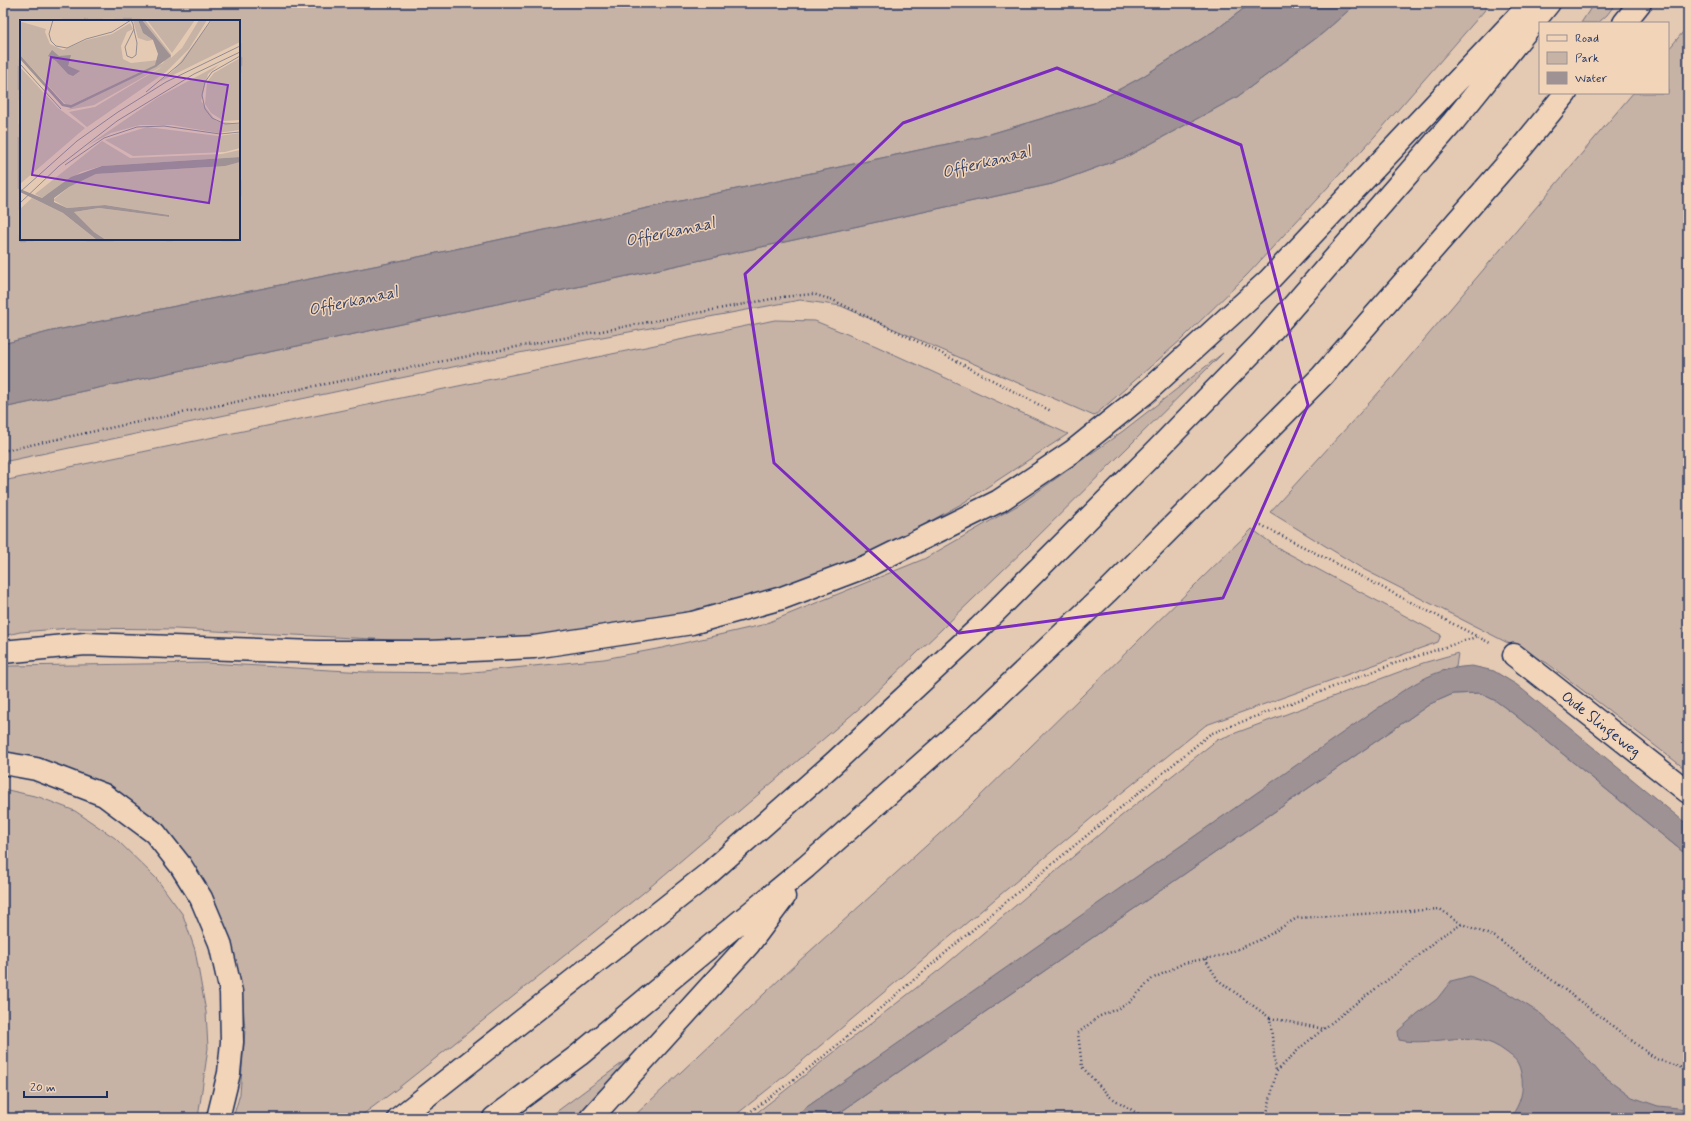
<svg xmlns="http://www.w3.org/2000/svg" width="1691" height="1121" font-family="Mynerve,sans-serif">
	<rect width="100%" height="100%" fill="#e5cab3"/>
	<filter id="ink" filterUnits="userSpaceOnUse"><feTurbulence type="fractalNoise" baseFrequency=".025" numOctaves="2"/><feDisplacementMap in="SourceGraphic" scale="8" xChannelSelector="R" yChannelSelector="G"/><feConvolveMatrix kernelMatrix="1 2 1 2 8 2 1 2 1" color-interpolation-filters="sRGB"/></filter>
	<g filter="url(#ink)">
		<path fill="#c7b3a6" stroke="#717182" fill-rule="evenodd" d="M3 3H1251L1217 29 1142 77 1094 103 980 137 404 260 52 331 3 344ZM21 21H239V239H21Z
			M1357 3H1491L1375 136 1248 274 1181 340 1094 416 841 306 800 300 538 349 3 462V408L554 292 1052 184 1128 156 1237 97 1323 33Z
			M1594 3H1616L1607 15 1598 23H1581Z
			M1688 26V771L1547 663 1363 569 1270 512 1390 380 1633 93H1668V50Z
			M775 320 815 321 876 346 1068 434 963 503 893 542 780 589 695 613 600 628 492 641 393 640 175 629 71 628 20 632 3 636V481Z
			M1223 353 1027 547 862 706 643 893 397 1089 358 1118H233L240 1094 245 1030 242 989 228 934 146 817 3 755V668L10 666 207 663 365 672 463 673 604 659 662 648 762 625 924 559 1020 504 1123 431Z
			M1252 529 1278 548 1441 635 1438 642 1206 725 1119 795 777 1082 732 1118H632L797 963 970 806Z
			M1458 653 1456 667 1447 669 791 1118H750L943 967 1120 817 1217 740 1423 663Z
			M1480 693 1496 701 1515 715 1688 856V1118H832L1430 704 1453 694Z
			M3 789 39 797 75 811 115 838 156 878 183 915 195 950 206 1012 208 1048 198 1118H3Z
			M644 1047 583 1118H548Z"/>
		<path fill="#9e9294" stroke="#6a6a7e" d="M1251 3H1357L1323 33 1237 97 1128 156 1052 184 554 292 3 408V344L52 331 404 260 980 137 1094 103 1142 77 1217 29Z
			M1472 666 1494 671 1517 685 1688 825V856L1515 715 1496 701 1480 693 1453 694 1430 704 832 1118H791L1401 692C1427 676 1441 668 1472 666Z
			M1470 976 1506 992 1541 1014 1573 1043 1600 1073 1632 1097 1658 1106 1688 1109V1118H1510C1520 1105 1525 1090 1521 1073 1518 1060 1515 1059 1506 1052 1471 1025 1436 1048 1399 1040L1398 1031 1417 1014 1437 999 1451 981Z"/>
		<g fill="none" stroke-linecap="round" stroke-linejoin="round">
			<g stroke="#1b2f5e" stroke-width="25">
				<g id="minor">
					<path id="s1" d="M1514 655 1688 792"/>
				</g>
			</g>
			<g stroke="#1b2f5e" stroke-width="25">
				<path id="motorway" d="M1624 23 1640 3
					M3 652 85 644 317 652H429L534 647 692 623 782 598 867 566 999 501 1072 452 1144 394 1268 281 1531 3
					M3 763 36 769 104 795 155 833 181 866 201 898 220 943 231 992 232 1042 229 1073 218 1118
					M399 1118 708 874 835 762 979 628 1155 452 1261 343 1453 122 1549 3
					M494 1118 579 1055 806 867 985 708 1109 590 1322 376 1522 147 1566 93
					M591 1118 749 944 784 897"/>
			</g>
			<path stroke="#1b2f5e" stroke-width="2.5" stroke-dasharray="1 3" stroke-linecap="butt" d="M3 451C261 394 522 346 782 297L813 294 833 300 939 352 1051 411
				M1261 525 1492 644
				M1205 959 1218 980 1270 1018 1276 1072
				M1270 1018 1324 1029
				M742 1118 817 1062 983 921 1210 734 1393 664 1476 637
				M1145 1118 1109 1096 1082 1067 1078 1033 1098 1017 1128 1004 1152 979 1184 963 1224 955 1262 939 1297 918 1440 909 1461 924
				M1266 1118 1276 1072 1301 1047 1351 1007 1413 961 1438 938 1462 924 1495 937 1656 1059 1688 1070"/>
			<use href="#minor" stroke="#f2d4b8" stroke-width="22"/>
			<use href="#motorway" stroke="#f2d4b8" stroke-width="22"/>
		</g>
	</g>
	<path fill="none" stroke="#7b2cbf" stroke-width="3" stroke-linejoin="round" d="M1057 68 1241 145 1308 405 1223 598 959 633 774 463 745 274 903 123Z"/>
	<g text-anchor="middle" stroke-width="3" stroke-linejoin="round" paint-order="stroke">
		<g font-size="15" fill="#1b2f5e" stroke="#f2d4b8">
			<text dy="5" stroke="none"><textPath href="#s1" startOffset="111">Oude Slingeweg</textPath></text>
		</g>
		<g font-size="16" font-style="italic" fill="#354369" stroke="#f2d4b8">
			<text transform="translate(986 161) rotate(-14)" y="6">Offierkanaal</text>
			<text transform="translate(670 231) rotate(-12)" y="6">Offierkanaal</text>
			<text transform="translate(353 300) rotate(-12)" y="6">Offierkanaal</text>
		</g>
	</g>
	<g transform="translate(20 20)">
		<rect width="220" height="220" fill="#e5cab3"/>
		<path d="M113 0H118L123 13 133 20 127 21 118 18ZM122 0H125L151 34V38L141 47 74 85 47 90 143 43 149 34ZM127 0H175L152 33ZM179 0H187L169 29 146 52 67 107 49 92 75 87 140 48 162 28ZM192 0H220V22L139 62 154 50ZM2 2 26 9 25 12 30 24 43 30 66 20 92 14 110 3 113 9 107 12 101 26 103 39 111 43 139 40 135 45 51 85H46L0 35V3ZM220 38V100L204 101 191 93 185 84 187 62 194 53ZM200 44 188 54 181 81 196 101 220 104V110L198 113 152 105H120L91 113 67 126 137 78ZM0 47 38 88 65 108 0 164ZM127 107 198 116 220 113V128L205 132 113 136 85 120ZM82 121 110 138 202 134 220 130V137L82 146 61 152 22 178 15 174ZM220 142V220H86L74 212 54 192 79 188 149 197V195L85 185 47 188 33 180 49 167 76 154 189 147ZM12 178 43 193 77 220H0V189Z" fill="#c7b3a6"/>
		<path d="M118 0H122L151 36 136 47 51 88 42 86 0 39V35L44 84 51 85 135 45 138 34 133 20 123 13ZM32 30 39 36 51 35 48 46 60 51 53 56 48 54 36 41 28 36ZM220 137V142L205 146 76 154 49 167 34 178V182L47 188 85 185 149 195V197L79 188 54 192 74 212 86 220H77L43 193 0 172V169L22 178 51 157 82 146Z" fill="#9e9294"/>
		<path fill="none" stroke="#948c91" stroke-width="1" d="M33 0 29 14 31 21 36 26 47 28 66 19 92 12 111 0M111 0 113 4 114 10 117 23 116 35 112 38 107 36 105 27 114 9M220 36 192 52 185 62 182 75 185 89 192 98 205 104 220 103M0 44 41 89M126 72 162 42 191 0M45 145 84 118 117 107 144 106 200 114 220 112M0 172 57 121 98 92 146 62 220 26M0 183 39 146 97 101 174 54 220 32"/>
		<path fill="#7b2cbf" fill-opacity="0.15" stroke="#7b2cbf" stroke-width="2" d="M31 37 208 65 189 183 12 155Z"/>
		<rect width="220" height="220" fill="none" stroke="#1b2f5e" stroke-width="2"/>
	</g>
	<rect width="1691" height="1121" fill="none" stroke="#f2d4b8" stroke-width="16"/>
	<rect x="8" y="8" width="1675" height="1105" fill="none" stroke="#1b2f5e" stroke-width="1.5" filter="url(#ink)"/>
	<rect x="1539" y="22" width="130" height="72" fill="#f2d4b8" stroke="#9c9294"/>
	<rect x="1547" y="35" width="20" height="6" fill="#f2d4b8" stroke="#9c9294"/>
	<text x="1575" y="42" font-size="12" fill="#1b2f5e">Road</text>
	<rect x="1547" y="52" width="20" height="12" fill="#c7b3a6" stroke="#9c9294"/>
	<text x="1575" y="62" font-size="12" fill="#1b2f5e">Park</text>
	<rect x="1547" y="72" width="20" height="12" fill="#9e9294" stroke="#9c9294"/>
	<text x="1575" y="82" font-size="12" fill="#1b2f5e">Water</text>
	<path d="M24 1091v6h83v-6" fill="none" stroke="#1b2f5e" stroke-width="2"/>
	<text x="30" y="1091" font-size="12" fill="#1b2f5e" stroke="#f2d4b8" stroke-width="3" paint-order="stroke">20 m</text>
</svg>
